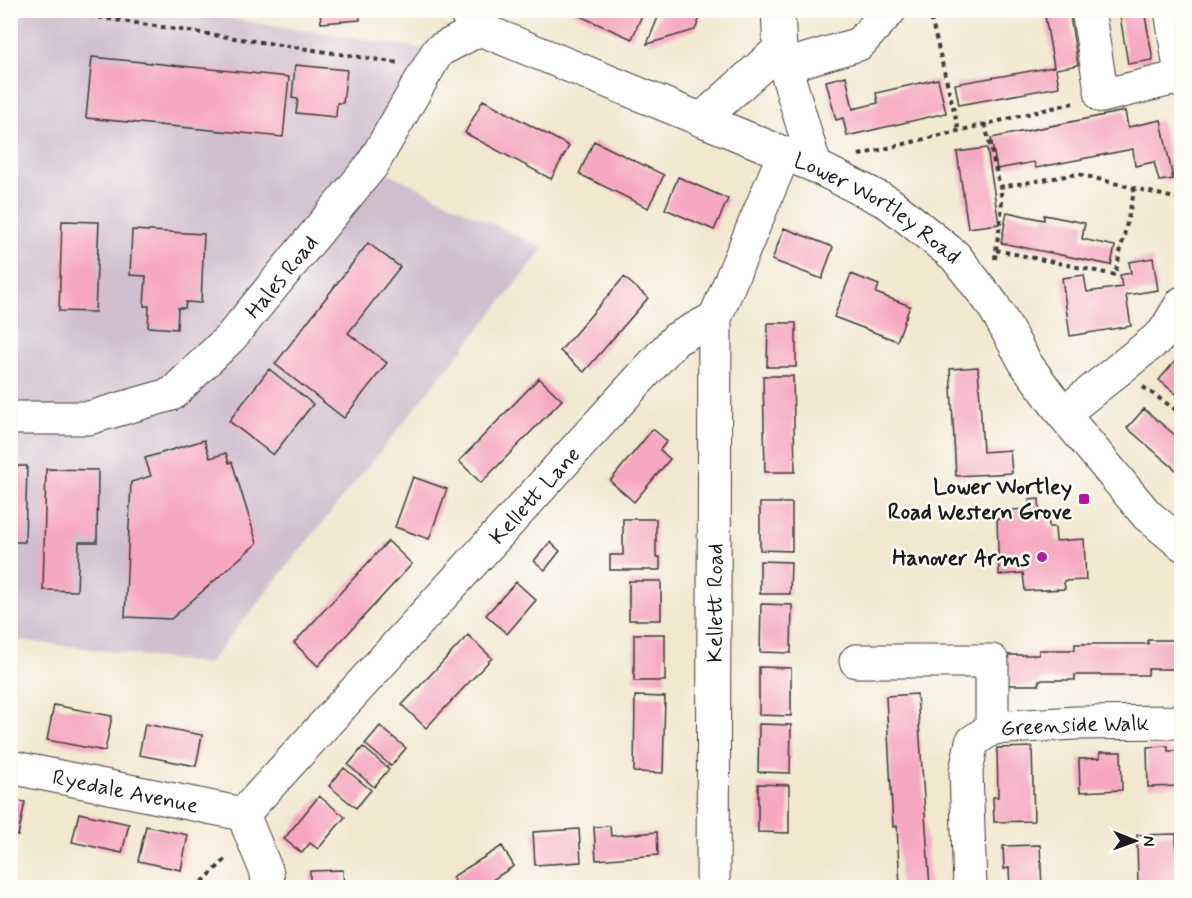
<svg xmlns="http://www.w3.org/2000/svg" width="1192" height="898" font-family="Mynerve,sans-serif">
	<rect width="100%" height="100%" fill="#fdfcf7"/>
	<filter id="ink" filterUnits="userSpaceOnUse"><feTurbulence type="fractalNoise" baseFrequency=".0167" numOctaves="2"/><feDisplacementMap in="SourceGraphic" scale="12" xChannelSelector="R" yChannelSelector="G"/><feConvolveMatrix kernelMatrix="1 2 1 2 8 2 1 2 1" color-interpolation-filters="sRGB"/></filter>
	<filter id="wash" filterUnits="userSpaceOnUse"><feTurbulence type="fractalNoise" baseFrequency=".008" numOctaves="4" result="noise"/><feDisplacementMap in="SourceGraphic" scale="24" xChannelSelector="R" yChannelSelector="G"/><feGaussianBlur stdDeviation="1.35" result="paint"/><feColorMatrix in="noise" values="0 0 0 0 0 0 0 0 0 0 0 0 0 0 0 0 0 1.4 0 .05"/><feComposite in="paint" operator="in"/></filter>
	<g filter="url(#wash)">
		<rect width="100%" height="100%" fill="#f2e8d0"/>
		<path fill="#d0bdcd" d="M11 11H180L438 51 372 165 544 249 208 664 11 639Z"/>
		<g id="blocks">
			<path fill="#f6a7c1" d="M320 10H359L360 20 321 23Z
				M566 10H644L632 39Z
				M661 10H692L701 15 695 30 647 44Z
				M1044 10H1069L1078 65 1056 69 1059 87 959 105 955 84 1054 67Z
				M1119 10H1144L1153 60 1128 64Z
				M92 57 289 77 283 137 86 118Z
				M295 65 347 70 343 103H337L336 117 296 113 298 99 292 98Z
				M846 76 853 109 878 103 876 93 938 79 946 113 847 136 843 118 836 120 826 81Z
				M483 100 569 146 551 179 465 133Z
				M1125 111 1128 127 1161 120 1173 179 1159 181 1154 162 1135 166 1133 149 1036 168 1034 162 997 169 991 138Z
				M594 141 664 175 648 208 579 174Z
				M987 148 999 224 968 228 957 152Z
				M678 177 728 199 714 230 665 209Z
				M1007 212 1044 220V215L1085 223 1082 239 1115 246 1111 265 1001 243Z
				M62 221 99 222 95 312 59 311Z
				M784 228 833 247 822 279 772 260Z
				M132 230 204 234 201 303 186 302 185 308H178L177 329 148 327 149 306H144L146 276 130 275Z
				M368 243 400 267 348 333 387 363 344 418 275 364Z
				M1153 258 1158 290 1126 295 1131 326 1070 336 1062 278 1084 275 1087 292 1122 287 1120 275 1131 273 1129 262Z
				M851 274 879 285 876 293 910 306 897 341 834 317Z
				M624 277 648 298 584 372 560 351Z
				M768 323H796V367H767Z
				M1182 353V387L1176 394 1159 380Z
				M978 367 983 452 1010 450 1012 473 956 476 950 369Z
				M269 369 313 404 273 455 229 421Z
				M763 376H793L795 472H765Z
				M539 378 562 400 481 483 459 461Z
				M1144 409 1182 441V475L1127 428Z
				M653 429 667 441 660 450 670 459 634 502 610 481Z
				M204 440 210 458 226 453 229 463 232 462 257 543 171 619 125 617 131 482 151 476 145 458Z
				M10 466H27L25 542H10Z
				M46 469 98 470 97 542H79L77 591 43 590Z
				M413 477 447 489 429 539 395 527Z
				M1039 499 1040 516H1048L1049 527H1055L1056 541 1084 539 1086 580 1064 581 1065 589 1025 591 1023 573 999 575 997 519 1011 518V510L1030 509 1029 500Z
				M760 503H792V551L760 550Z
				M623 519H656V557H660V570H610V555H623Z
				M388 541 412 564 318 666 294 643Z
				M550 542 560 551 545 570 534 561Z
				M760 561 791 562 790 594H760Z
				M629 581H661V620H629Z
				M516 582 536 600 507 634 486 615Z
				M761 604 792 605 791 653 760 652Z
				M634 634H665V681H634Z
				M468 635 492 658 426 728 402 705Z
				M1148 640H1182V669H1148V675H1075V680H1039V685H1003L1002 655H1039V650H1075V644H1148Z
				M759 667 791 668V716L759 715Z
				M917 694 930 888H900L897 826 893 827 886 696Z
				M635 696 665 697 663 773 634 772Z
				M54 705 112 716 105 751 47 740Z
				M145 724 202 735 196 766 139 755Z
				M759 724 791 725 790 773 758 772Z
				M380 726 406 748 391 766 365 744Z
				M1168 746V751H1182V786L1148 787 1147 747Z
				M363 747 389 769 374 787 348 765Z
				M1032 747 1034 821 994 822 993 797H998L997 748Z
				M1100 752H1121L1122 790 1080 792 1079 759 1100 758Z
				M344 768 371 790 356 808 329 786Z
				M758 784 789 785V833L758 832Z
				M319 796 345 817 318 849 310 843 302 853 284 839Z
				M10 799 25 802 18 836 10 834Z
				M79 813 129 824 122 853 72 842Z
				M146 826 188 835 181 870 138 861Z
				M610 826 611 836 657 832 658 855 596 860 594 827Z
				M579 829 581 862 535 865 533 832Z
				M1176 834 1178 888H1138L1137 835Z
				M1040 845 1042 888H1010L1009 868 1004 869 1003 846Z
				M502 846 514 866 480 888H459L452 877Z
				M343 870 344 888H310V871Z"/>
		</g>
	</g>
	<g filter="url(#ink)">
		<use href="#blocks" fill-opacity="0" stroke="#3c3b37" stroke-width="1.5"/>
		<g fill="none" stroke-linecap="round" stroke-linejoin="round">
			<g stroke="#3c3b37" stroke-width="35">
				<g id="minor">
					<path id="s1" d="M464 10 480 29 815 166 889 203 955 256 993 305 1026 364 1063 414 1147 515 1182 544"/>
					<path d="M1088 10 1102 96 1180 77"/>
					<path d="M1171 10 1182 82"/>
					<path d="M780 49 815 166"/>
					<path d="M785 66 859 44 890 10"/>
					<path d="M701 120 780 49 778 10"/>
					<path d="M1063 414 1163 334 1182 303"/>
					<path id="s2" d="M10 418H89L172 394 231 337 372 165 438 51 480 29"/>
					<path d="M856 661H992V728"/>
					<path id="s3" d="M10 767 243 814"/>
					<path id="s4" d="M243 814 676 339 715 318 784 154"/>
					<path d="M243 814 267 873 268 888"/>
					<path id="s5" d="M713 888 715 318"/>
					<path id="s6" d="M970 888 966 771 972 742 992 728 1076 723 1179 722 1182 719"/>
				</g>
			</g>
			<path stroke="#3c3b37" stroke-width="4" stroke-dasharray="4.5 4.5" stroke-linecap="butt" d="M76 10V14L399 63
				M929 10 959 131
				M985 124 1000 187
				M859 155 1073 103
				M996 250 1115 275 1135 188
				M995 259C997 233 1005 213 1000 187L1078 174 1182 200
				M1143 387 1182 414
				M196 888 228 857"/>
			<use href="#minor" stroke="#fff" stroke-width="33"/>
		</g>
	</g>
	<g fill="#b5179e" stroke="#fdfcf7" stroke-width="2">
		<rect x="1078" y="493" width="12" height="12" rx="3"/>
		<circle cx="1042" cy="557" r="6"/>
	</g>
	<g text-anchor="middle" stroke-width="5" stroke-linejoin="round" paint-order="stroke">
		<g font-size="22" fill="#1c1c1c" stroke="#fdfcf7">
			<text dy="8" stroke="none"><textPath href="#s1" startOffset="462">Lower Wortley Road</textPath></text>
			<text dy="8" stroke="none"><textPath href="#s2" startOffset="326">Hales Road</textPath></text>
			<text dy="8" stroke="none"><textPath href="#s4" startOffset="432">Kellett Lane</textPath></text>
			<text dy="8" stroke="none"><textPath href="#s5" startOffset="285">Kellett Road</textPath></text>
			<text dy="8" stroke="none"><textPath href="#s6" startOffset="254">Greenside Walk</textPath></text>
			<text dy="8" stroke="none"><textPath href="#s3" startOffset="118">Ryedale Avenue</textPath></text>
		</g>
		<g font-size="22" font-weight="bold" fill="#1c1c1c" stroke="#fdfcf7" text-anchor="end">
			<text x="1072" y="494">Lower Wortley<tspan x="1072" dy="25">Road Western Grove</tspan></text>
			<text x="1030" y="565">Hanover Arms</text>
		</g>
	</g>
	<rect width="1192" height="898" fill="none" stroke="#fdfcf7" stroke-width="36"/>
	<g transform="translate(1135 841) rotate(91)" stroke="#fdfcf7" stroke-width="4.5" paint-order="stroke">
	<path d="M0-4.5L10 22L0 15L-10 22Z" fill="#1c1c1c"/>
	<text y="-9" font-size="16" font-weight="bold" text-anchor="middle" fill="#1c1c1c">N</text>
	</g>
</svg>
